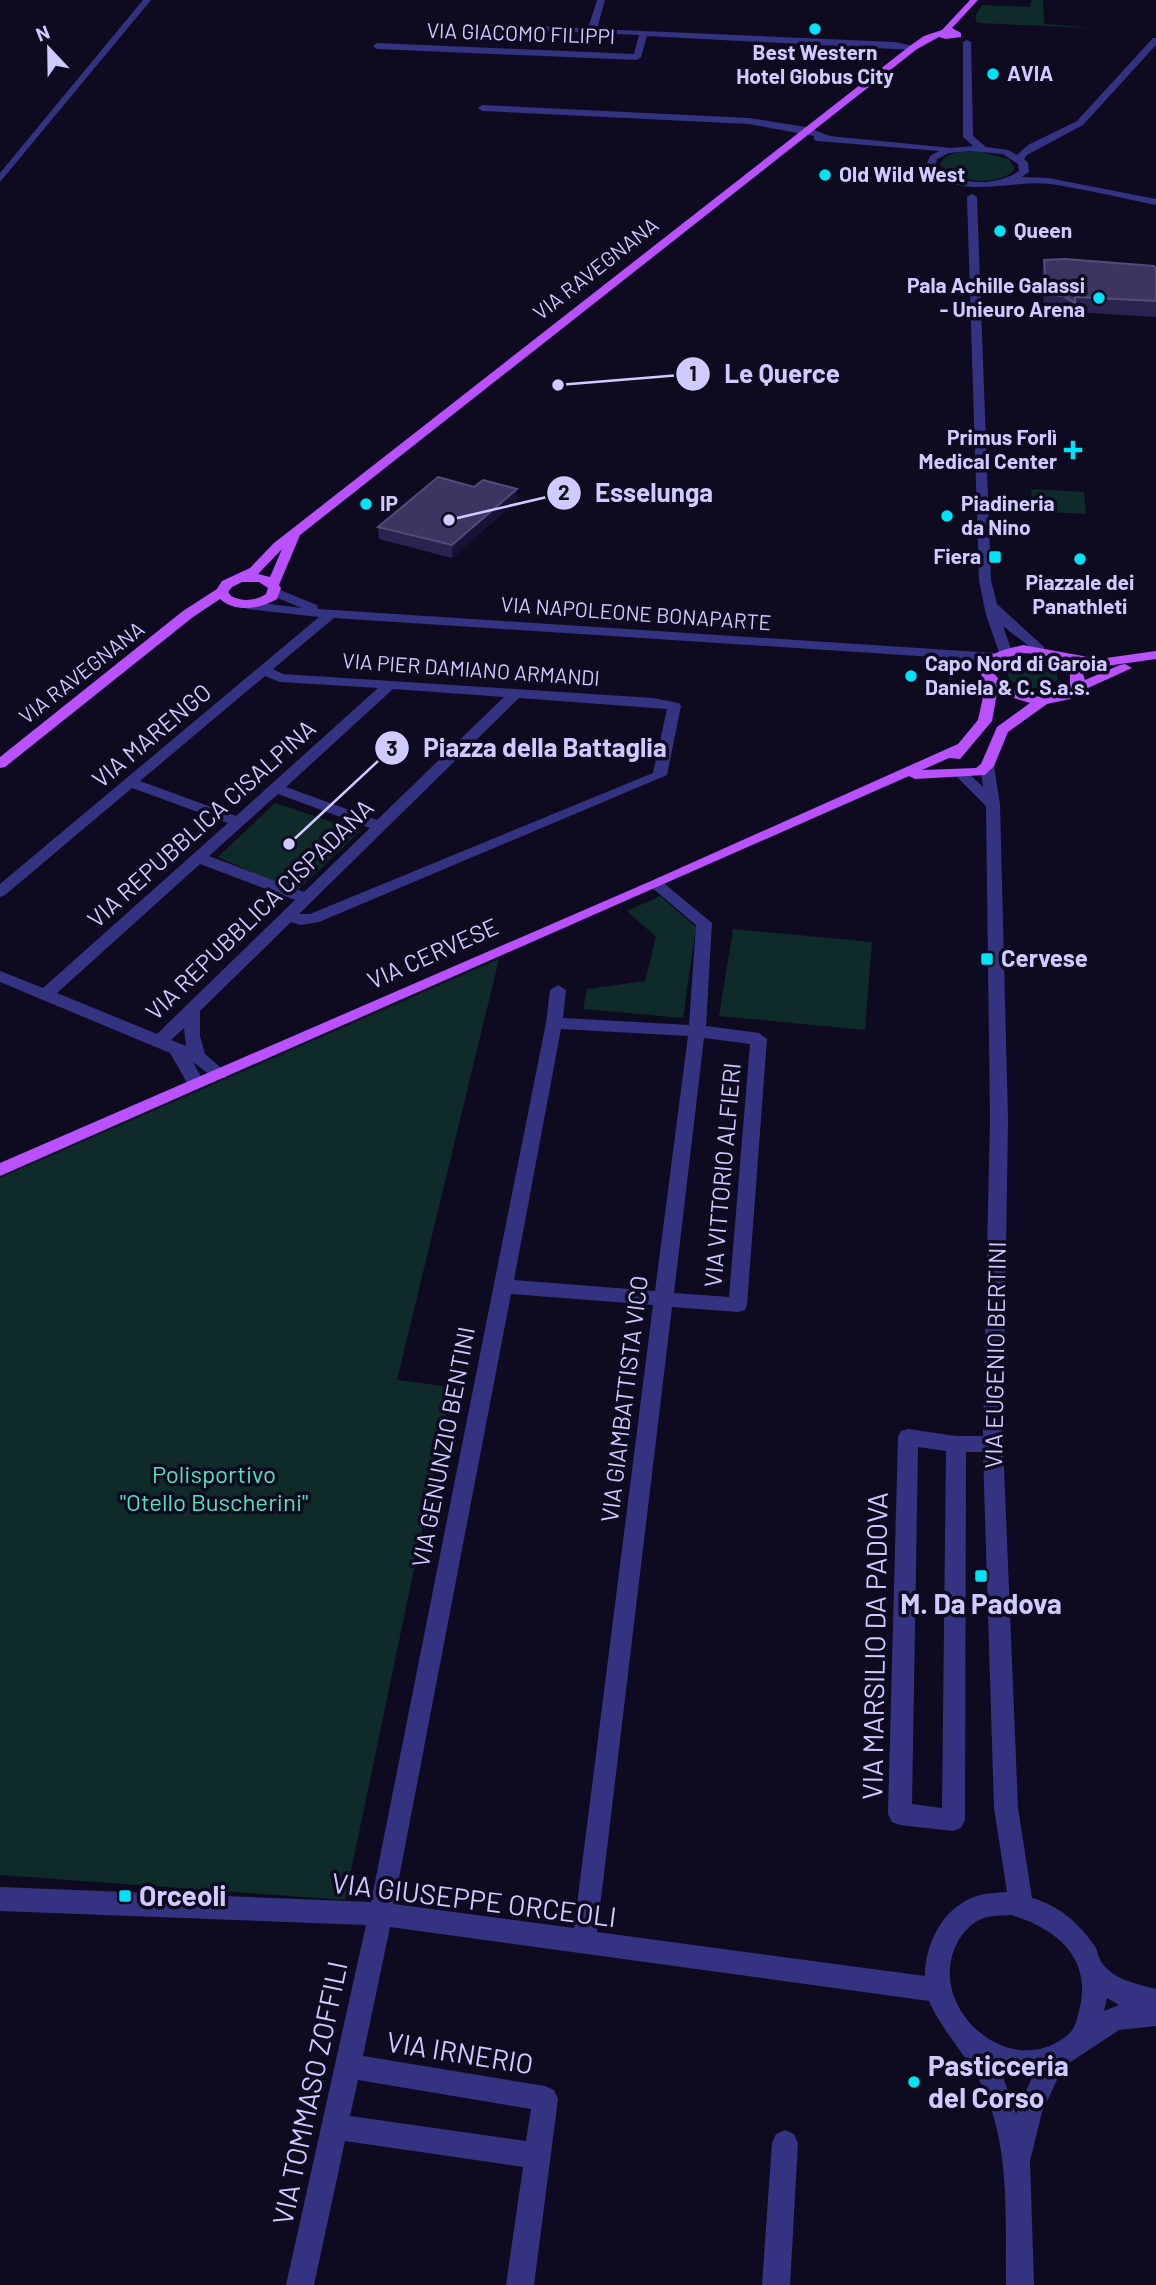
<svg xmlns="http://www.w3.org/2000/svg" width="1156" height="2285" font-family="Barlow,sans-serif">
	<rect width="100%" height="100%" fill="#0e0b20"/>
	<path fill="#0e2a29" d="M1032 0H1043L1044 24 1094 28 977 23 975 16 982 5 1030 7Z
		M976 151 1009 159 1015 169C1001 187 954 183 940 165 945 151 963 152 976 151Z
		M1031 489 1084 492 1086 514 1033 511Z
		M1031 659 1047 663 1057 671V680C1044 693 1022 689 1009 679L1006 669 1015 661Z
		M275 803 360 831 296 892 218 857Z
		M660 896 696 927 683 1018 583 1009 587 989 645 981 656 937 627 911Z
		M733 929 872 942 865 1030 719 1016Z
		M499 959 397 1380 452 1387 345 1900 0 1875V1178Z"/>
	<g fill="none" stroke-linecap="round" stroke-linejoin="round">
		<path fill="#343382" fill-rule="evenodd" d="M143 0H151L0 182V173Z
			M597 0H605L597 29 895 42 918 47 914 50 647 36 641 57 637 60 377 49 373 46 377 43 634 54 639 35 480 28 476 26 480 24 588 28Z
			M1153 38H1156V45L1083 125 1027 155 1024 159 1028 163 1029 172 1022 177 1048 178 1156 199V205C1121 198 1085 189 1050 184 1009 179 958 203 926 166L930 156 939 151 817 141 814 140V136L749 124 482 111 478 108 482 105 749 118 806 127 830 136 951 148 973 146 963 137V42L967 40 971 42 973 136 986 147 1008 150 1017 155 1028 145 1077 121ZM970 151 1003 154 1018 164 1019 171C995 187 957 186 936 165L937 159 949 153Z
			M972 194 977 197 991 580 997 604 1044 647V653L1039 654 1003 626 1012 652 1005 656 1000 655 986 615 979 580 967 197Z
			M275 588 317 605 318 609 995 653 1002 657 995 661 334 618 273 669 283 674 653 698 679 703 681 706 667 775 319 922 301 925 291 922 200 1011V1036L205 1054 228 1074 226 1078H214L193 1062 205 1084 196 1090 190 1088 170 1053 0 982V971L43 988 228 823 132 788 5 895 0 897V884L319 617 247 609 240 605 247 601 302 608 270 595V589ZM265 676 280 682 378 688 236 816 140 781ZM393 689 504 697 377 820 286 787ZM519 698 667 709 653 773 310 914H299ZM278 794 370 828 304 892 209 856ZM200 864 295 900 157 1034 57 993ZM184 1028 186 1046 171 1040Z
			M987 762 994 766 1000 805 1008 1119 1003 1444 1018 1808 1032 1898C1060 1906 1080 1924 1096 1948 1098 1953 1099 1959 1102 1963 1114 1980 1137 1984 1156 1989V2026L1119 2030 1063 2067 1042 2112 1030 2161 1034 2285H1006C1005 2219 1011 2149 983 2088 968 2056 943 2033 929 2001L390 1927 363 2056 545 2086 554 2090 558 2099 534 2285H506L523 2167 345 2141 314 2285H286L366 1925 0 1911V1887L371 1902 546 1023 550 990 558 985 566 990 563 1018 689 1025 696 925 651 887 648 884 651 881H661L712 923 706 1026 759 1033 767 1039 747 1305 745 1310 738 1312 672 1307 597 1932 925 1976C925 1942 945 1904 980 1895 988 1893 998 1893 1007 1892L994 1808 983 1452H966L965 1820 961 1828 953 1831 900 1825 892 1822 888 1814 898 1437 901 1431 908 1429 956 1436H983L990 1119 986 806 955 775 962 771 967 772 983 787 980 766ZM561 1029 688 1036 655 1291 514 1280ZM704 1038 750 1044 729 1297 674 1293ZM511 1294 653 1305 574 1928 394 1904ZM918 1447 946 1451 942 1808 912 1804ZM1011 1915C1057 1929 1093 1958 1079 2011 1076 2023 1075 2030 1064 2038 1006 2080 925 2006 957 1943 963 1932 972 1922 984 1918 992 1915 1002 1916 1011 1915ZM1107 1998 1119 2005 1104 2011ZM1001 2071 1033 2075 1016 2114ZM358 2080 531 2109 526 2141 350 2116Z
			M785 2130 794 2134 798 2143 790 2285H762L772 2143 776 2134Z"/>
		<path fill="#b951ff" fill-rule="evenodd" d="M970 0H978L952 28 961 33V37L946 39 939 37 917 49 300 535 279 585 281 588 277 599C260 609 236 613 220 599L193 617 5 767 0 768V757L183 611 217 589 222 581 250 568 274 543 911 45 924 36 942 30ZM282 549 270 577 258 574ZM242 582H259L268 588 266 594C255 601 243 602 231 596L228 592 232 587Z
			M1023 645 1099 659 1156 651V659L1099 667 1080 665 1085 680 1120 665 1125 664 1132 668 1079 692 1070 699 1047 704 1008 732 994 766 985 775 915 779 909 776 0 1176V1163L651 881 958 744 978 720 986 683 980 673C984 652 1004 650 1023 645ZM1023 653C1041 654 1057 656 1070 670V686C1050 706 1008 696 994 673L995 665 1005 658ZM997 693 1030 703 997 727 981 764 976 768 922 770 949 758 960 759 992 721Z"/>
	</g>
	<path fill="#2a234f" d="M1044 260 1156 269V317L1074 312 1073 318 1060 312 1044 311 1042 275Z
		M474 487 517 489V501L452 558 379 539 378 527Z"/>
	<path fill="#181234" d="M517 489V501L452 558V545Z"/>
	<path fill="#3c3562" stroke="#534c7b" stroke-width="2" d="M1065 259 1154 266 1156 269V301L1075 297V303L1063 296 1047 295 1044 260Z
		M438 477 474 487 483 480 517 489 452 545 378 527Z"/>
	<g fill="#00e3f5" stroke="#0e0b20" stroke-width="2.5">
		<circle cx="815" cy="29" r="7"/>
		<circle cx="993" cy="74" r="7"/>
		<circle cx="825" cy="175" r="7"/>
		<circle cx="1000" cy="231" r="7"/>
		<circle cx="1099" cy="298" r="7"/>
		<path d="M1069.5 439.5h7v7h7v7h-7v7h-7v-7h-7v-7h7z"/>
		<circle cx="366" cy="504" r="7"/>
		<circle cx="947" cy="516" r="7"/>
		<rect x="988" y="550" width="14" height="14" rx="3.5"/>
		<circle cx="1080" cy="559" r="7"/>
		<circle cx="911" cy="676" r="7"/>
		<rect x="980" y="952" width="14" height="14" rx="3.5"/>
		<rect x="974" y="1569" width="14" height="14" rx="3.5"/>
		<rect x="118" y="1889" width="14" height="14" rx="3.5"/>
		<circle cx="914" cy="2082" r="7"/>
	</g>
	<g text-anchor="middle" stroke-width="7" stroke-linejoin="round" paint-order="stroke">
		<g font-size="21" fill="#cfcaff" stroke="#0e0b20">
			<text transform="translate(521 34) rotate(2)" y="7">VIA GIACOMO FILIPPI</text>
			<text transform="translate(596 269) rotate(-38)" y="7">VIA RAVEGNANA</text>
			<text transform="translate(636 614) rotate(4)" y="7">VIA NAPOLEONE BONAPARTE</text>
			<text transform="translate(471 670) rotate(4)" y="7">VIA PIER DAMIANO ARMANDI</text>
			<text transform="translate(82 673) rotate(-38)" y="7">VIA RAVEGNANA</text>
		</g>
		<g font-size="21" font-weight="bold" fill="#cfcaff" stroke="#0e0b20" text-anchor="start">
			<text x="815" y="60" text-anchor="middle">Best Western<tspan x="815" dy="24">Hotel Globus City</tspan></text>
			<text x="1007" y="81">AVIA</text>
			<text x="839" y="182">Old Wild West</text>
			<text x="1014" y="238">Queen</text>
			<text x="1085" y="293" text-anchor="end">Pala Achille Galassi<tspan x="1085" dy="24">- Unieuro Arena</tspan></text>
			<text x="1057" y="445" text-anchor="end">Primus Forlì<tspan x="1057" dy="24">Medical Center</tspan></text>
			<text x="380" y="511">IP</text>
			<text x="961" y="511">Piadineria<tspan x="961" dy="24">da Nino</tspan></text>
			<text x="981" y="564" text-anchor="end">Fiera</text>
			<text x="1080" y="590" text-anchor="middle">Piazzale dei<tspan x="1080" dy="24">Panathleti</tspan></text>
			<text x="925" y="671">Capo Nord di Garoia<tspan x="925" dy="24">Daniela &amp; C. S.a.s.</tspan></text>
		</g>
		<g font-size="24" fill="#cfcaff" stroke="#0e0b20">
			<text transform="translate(152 736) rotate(-40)" y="8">VIA MARENGO</text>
			<text transform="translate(202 824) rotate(-42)" y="8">VIA REPUBBLICA CISALPINA</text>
			<text transform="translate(260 910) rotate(-44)" y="8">VIA REPUBBLICA CISPADANA</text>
			<text transform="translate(433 954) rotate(-24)" y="8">VIA CERVESE</text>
			<text transform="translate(723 1175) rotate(-85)" y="8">VIA VITTORIO ALFIERI</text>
			<text transform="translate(996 1355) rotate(-89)" y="8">VIA EUGENIO BERTINI</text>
			<text transform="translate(625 1399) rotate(-83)" y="8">VIA GIAMBATTISTA VICO</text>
			<text transform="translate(444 1447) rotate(-79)" y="8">VIA GENUNZIO BENTINI</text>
		</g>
		<g font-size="24" font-weight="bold" fill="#cfcaff" stroke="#0e0b20" text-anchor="start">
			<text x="1001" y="967">Cervese</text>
		</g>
		<g font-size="24" fill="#4ee7bd" stroke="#0e0b20">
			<text x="214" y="1483">Polisportivo<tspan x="214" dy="28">"Otello Buscherini"</tspan></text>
		</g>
		<g font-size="28" font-weight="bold" fill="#cfcaff" stroke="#0e0b20" text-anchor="start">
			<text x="981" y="1614" text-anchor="middle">M. Da Padova</text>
			<text x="139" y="1906">Orceoli</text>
			<text x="928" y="2076">Pasticceria<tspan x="928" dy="32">del Corso</tspan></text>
		</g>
		<g font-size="28" fill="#cfcaff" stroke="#0e0b20">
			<text transform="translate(875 1646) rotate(-89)" y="10">VIA MARSILIO DA PADOVA</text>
			<text transform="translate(474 1900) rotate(7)" y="10">VIA GIUSEPPE ORCEOLI</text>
			<text transform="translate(460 2053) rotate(9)" y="10">VIA IRNERIO</text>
			<text transform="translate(310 2093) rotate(-78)" y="10">VIA TOMMASO ZOFFILI</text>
		</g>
	</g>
	<path fill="none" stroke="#cfcaff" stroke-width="2.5" d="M558 385L693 374M449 520L564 493M289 844L392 748"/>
	<g fill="#cfcaff" stroke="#0e0b20" stroke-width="2.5">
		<circle cx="558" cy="385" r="7"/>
		<circle cx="449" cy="520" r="7"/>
		<circle cx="289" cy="844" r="7"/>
		<circle cx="693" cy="374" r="18"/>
		<circle cx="564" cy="493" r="18"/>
		<circle cx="392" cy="748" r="18"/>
	</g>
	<g font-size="21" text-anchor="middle" font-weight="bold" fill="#111">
		<text x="693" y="381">1</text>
		<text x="564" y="500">2</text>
		<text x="392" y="756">3</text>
	</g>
	<g font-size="26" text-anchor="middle" font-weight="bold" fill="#cfcaff" stroke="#0e0b20" stroke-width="7" stroke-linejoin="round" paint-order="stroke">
		<text x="782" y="383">Le Querce</text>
		<text x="654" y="502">Esselunga</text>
		<text x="545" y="757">Piazza della Battaglia</text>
	</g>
	<g transform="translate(49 49) rotate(338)" stroke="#0e0b20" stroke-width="5" paint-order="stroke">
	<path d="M0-5L12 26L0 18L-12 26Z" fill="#cfcaff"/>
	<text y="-10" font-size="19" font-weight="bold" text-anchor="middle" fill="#cfcaff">N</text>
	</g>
</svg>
